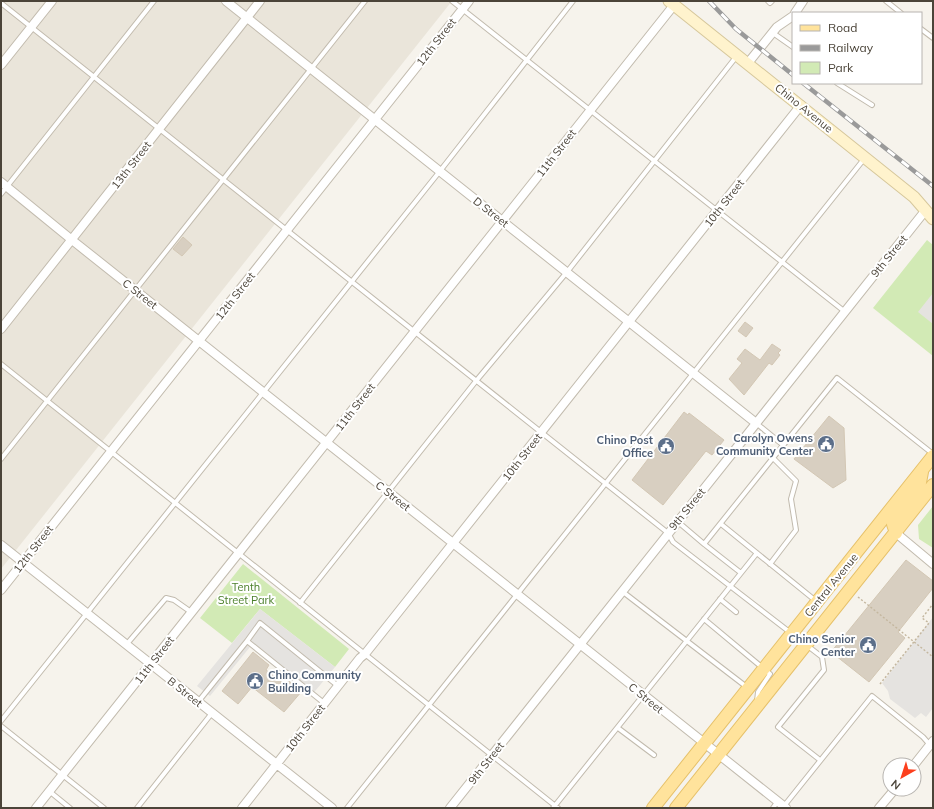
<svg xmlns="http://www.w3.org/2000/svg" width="934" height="809" font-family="Mulish,sans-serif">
	<rect width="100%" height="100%" fill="#f6f3ec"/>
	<path fill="#eae5da" d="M1 1H452L1 569Z"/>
	<path fill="#d2eab5" d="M927 240 933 245V356L873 308Z
		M933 506V548L919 539 918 525Z
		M243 564 349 649 335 667 260 609 232 643 200 618Z"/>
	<path fill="#e5e3e0" d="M933 293V324L918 312Z
		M260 609 335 667 311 696 250 647 210 696 197 686Z
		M933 617V708L926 717 921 713 915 718 890 699 888 691 882 683Z"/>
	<path fill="#d8cfc1" stroke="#d3c7b4" d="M183 237 192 245 182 256 173 249Z
		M745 322 753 328 746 337 738 331Z
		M772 344 781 350 778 353 780 355 772 365 769 363 744 395 729 379 742 363 737 359 745 349 760 360Z
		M684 412 688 415 689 413 724 440 712 455 706 451 663 505 632 480Z
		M829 416 844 428 846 480 833 488 794 459Z
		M906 560 933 581V588L898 632 905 638 869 682 831 652Z
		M253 652 269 665 266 670 283 683 286 679 302 691 284 712 252 687 238 704 222 691Z"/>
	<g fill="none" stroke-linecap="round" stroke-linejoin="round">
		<g stroke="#c2bbae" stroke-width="6">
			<path id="lane" d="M452 1 844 311
				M768 1 770 3 772 1
				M886 1 901 13
				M1 3 668 533 673 542 822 657 824 670 778 727 820 760
				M921 29 933 38
				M773 33 793 47
				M837 83 872 105
				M1 194 154 1
				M1 364 558 808
				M756 423 783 445
				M1 459 365 1
				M677 521 704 544 837 378 933 454
				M721 524 816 601
				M770 564 796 530 791 499 796 481 773 458
				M741 573 757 553
				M623 592 748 688
				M720 599 736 612
				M300 603 476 381 567 272 736 57
				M704 619 770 674 758 692 757 701
				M126 645 166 598 174 600 191 612
				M198 702 247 641
				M324 703 247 641 260 623 338 686
				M1 721 440 171 573 1
				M1 726 104 808
				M618 728 654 755
				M49 791 70 808
				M784 806 872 696 923 737 930 745
				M137 808 212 713
				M347 808 864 159
				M553 808 741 573 704 544
				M773 808 778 801"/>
		</g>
		<g stroke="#c2bbae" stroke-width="10">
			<path id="street" d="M226 1 756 423
				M795 13 803 1
				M748 63 777 27 793 16
				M1 65 52 1
				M1 182 72 240 786 808
				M1 329 260 1
				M896 533 933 564
				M1 545 332 808
				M1 590 469 1
				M914 765 933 741
				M36 808 674 5
				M242 808 360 658 365 654 801 105
				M450 808 925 211
				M879 808 895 789"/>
		</g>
		<g stroke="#d6c79b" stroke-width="13">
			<path id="secondary" d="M669 1 914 197 933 219"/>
		</g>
		<g stroke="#e6c16a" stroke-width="14">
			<path id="primary" d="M896 533 893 524 894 520 919 488 922 472
				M653 808 933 456
				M676 808 933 485"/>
		</g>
		<path stroke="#c4b79f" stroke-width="1.5" stroke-dasharray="2 2" stroke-linecap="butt" d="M858 597 933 657
			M880 684 929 623 922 618 933 604"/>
		<use href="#lane" stroke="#fff" stroke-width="4"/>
		<use href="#street" stroke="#fff" stroke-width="8"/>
		<use href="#secondary" stroke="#fff3cd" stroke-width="11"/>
		<use href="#primary" stroke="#ffe39c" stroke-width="12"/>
		<g stroke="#9a9a9a" stroke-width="4.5">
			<path id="rail" d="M709 1 736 29 793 75
				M803 83 933 186"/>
		</g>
		<use href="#rail" stroke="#fff" stroke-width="3" stroke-dasharray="9" stroke-linecap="butt"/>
	</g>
	<defs>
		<g id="civic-disc" transform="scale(0.9)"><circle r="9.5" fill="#5c6f8a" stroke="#fff"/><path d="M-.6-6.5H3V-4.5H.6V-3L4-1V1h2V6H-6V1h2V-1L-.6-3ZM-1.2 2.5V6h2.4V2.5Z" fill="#fff"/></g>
	</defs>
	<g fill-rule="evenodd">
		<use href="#civic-disc" x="826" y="444"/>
		<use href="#civic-disc" x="666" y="446"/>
		<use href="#civic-disc" x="868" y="645"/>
		<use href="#civic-disc" x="255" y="681"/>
	</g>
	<g text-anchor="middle" stroke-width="4" stroke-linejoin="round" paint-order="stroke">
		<g font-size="11" fill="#4b4439" stroke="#fff">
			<text transform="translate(436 42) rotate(-52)" y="4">12th Street</text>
			<text transform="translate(804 108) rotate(39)" y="4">Chino Avenue</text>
			<text transform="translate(556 153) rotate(-52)" y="4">11th Street</text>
			<text transform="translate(131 165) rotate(-52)" y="4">13th Street</text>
			<text transform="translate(724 203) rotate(-52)" y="4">10th Street</text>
			<text transform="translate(491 212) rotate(38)" y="4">D Street</text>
			<text transform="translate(889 256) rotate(-51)" y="4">9th Street</text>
			<text transform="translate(140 294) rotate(38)" y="4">C Street</text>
			<text transform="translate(235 296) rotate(-52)" y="4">12th Street</text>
			<text transform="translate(355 407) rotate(-52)" y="4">11th Street</text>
			<text transform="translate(522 457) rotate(-52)" y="4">10th Street</text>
			<text transform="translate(393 496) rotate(38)" y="4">C Street</text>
			<text transform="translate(687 509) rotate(-51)" y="4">9th Street</text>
			<text transform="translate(33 549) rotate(-52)" y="4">12th Street</text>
			<text transform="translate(831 585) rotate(-51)" y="4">Central Avenue</text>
			<text transform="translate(154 660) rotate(-52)" y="4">11th Street</text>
			<text transform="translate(185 692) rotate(38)" y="4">B Street</text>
			<text transform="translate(646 698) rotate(39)" y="4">C Street</text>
			<text transform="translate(305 728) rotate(-52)" y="4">10th Street</text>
			<text transform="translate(486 763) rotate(-52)" y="4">9th Street</text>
		</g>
		<g font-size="11" font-weight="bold" fill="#4e5e75" stroke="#fff" text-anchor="end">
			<text x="813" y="442">Carolyn Owens<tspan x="813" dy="13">Community Center</tspan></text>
			<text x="653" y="444">Chino Post<tspan x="653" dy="13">Office</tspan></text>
			<text x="855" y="643">Chino Senior<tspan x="855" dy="13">Center</tspan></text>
			<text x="268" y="679" text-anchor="start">Chino Community<tspan x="268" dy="13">Building</tspan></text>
		</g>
		<g font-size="11" fill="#4a7f2a" stroke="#fff">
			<text x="246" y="591">Tenth<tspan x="246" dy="13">Street Park</tspan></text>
		</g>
	</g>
	<rect width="934" height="809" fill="none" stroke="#4b4439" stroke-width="4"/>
	<rect x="792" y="12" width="130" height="72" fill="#ffffff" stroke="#b7b4b0"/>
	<rect x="800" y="25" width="20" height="6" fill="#ffe39c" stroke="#b7b4b0"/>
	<text x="828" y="32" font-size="12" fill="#4b4439">Road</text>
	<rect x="800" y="45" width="20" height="6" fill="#9a9a9a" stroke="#b7b4b0"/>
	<text x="828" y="52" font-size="12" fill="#4b4439">Railway</text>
	<rect x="800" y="62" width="20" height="12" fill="#d2eab5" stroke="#b7b4b0"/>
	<text x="828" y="72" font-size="12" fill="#4b4439">Park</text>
	<g transform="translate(902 777) rotate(219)"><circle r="19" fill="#ffffff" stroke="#b7b4b0"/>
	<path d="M0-3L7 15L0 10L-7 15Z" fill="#fc3f1d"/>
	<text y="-6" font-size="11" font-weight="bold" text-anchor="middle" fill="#4b4439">N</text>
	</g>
</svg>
